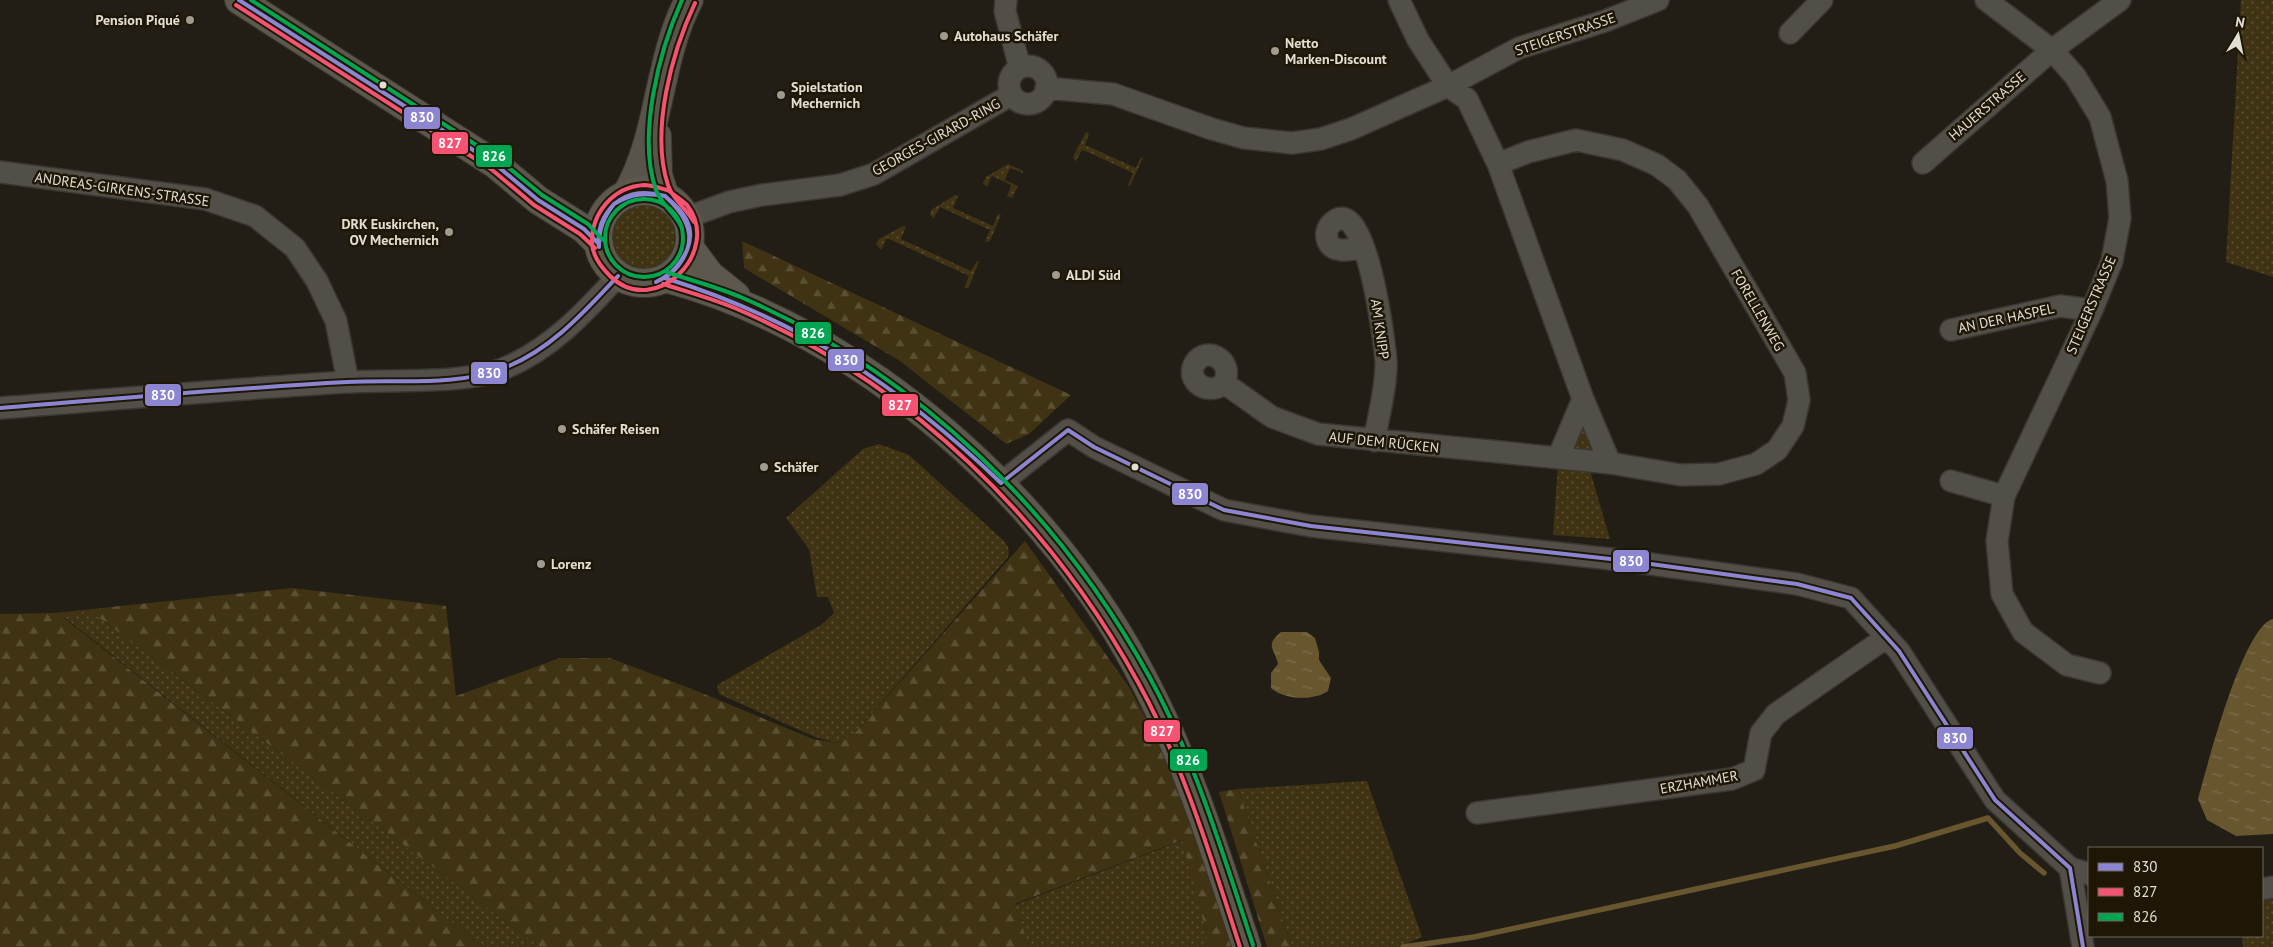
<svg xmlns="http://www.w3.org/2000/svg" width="2273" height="947" font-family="'PT Sans',sans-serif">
	<defs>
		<pattern id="green-dots" width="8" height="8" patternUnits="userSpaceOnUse" patternTransform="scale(1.25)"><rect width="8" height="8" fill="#3f3313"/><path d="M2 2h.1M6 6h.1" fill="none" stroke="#5b5034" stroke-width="1.8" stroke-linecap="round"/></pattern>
		<pattern id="forest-firs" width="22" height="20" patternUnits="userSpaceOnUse" patternTransform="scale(1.25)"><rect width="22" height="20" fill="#3f3313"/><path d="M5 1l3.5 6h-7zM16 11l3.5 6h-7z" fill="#5b5034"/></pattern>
		<pattern id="water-ripples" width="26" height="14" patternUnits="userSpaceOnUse" patternTransform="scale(1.25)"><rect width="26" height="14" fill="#68562f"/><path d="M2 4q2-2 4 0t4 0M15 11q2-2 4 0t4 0" fill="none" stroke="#7d6e4c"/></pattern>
	</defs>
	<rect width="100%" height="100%" fill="#221e15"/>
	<path fill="url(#green-dots)" d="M2241 0H2273V277L2226 262Z
		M1086 132 1089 133 1085 145 1136 168 1141 157 1143 158 1130 186 1128 185 1133 173 1088 152 1082 150 1076 161 1074 160 1073 157Z
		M1008 164 1023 171V173L1010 168 1005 180 1018 186 1012 198 1007 196 1011 185 992 176 987 187 983 183 986 177Z
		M955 195 958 196 953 208 993 226 998 214 1001 215 990 241 985 242 990 230 940 207 934 218 930 215 931 210Z
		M610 239a35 35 0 1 1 70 0a35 35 0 1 1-70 0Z
		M903 226 906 227 901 239 971 271 977 261H979L969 287 964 288 969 276 887 238 881 250 876 244 879 239Z
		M1582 422 1594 445 1590 451 1576 449 1575 447Z
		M879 444 909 455 1003 540C1008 545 1010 549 1008 557L854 734 837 743 815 737 719 694 717 685 821 625 834 613 828 597H817L809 549 786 518 863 449Z
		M1558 465 1589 467 1610 539 1553 535Z
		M89 610 540 947H483L64 617Z
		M1367 781 1422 937 1399 947H1292L1238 789Z
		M1183 840 1210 947H1029L1015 905Z
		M2273 899V947H2243L2242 936H2262V901Z"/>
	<path fill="url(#forest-firs)" d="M742 241 1071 395 1029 434 1006 444 900 361 744 268Z
		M1025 541 1129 687 1189 800 1237 947H1210L1182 840 1015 904 1029 947H540L89 610 64 618 483 947H0V614L54 613 292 588 446 606 456 696 560 658H610L692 689 813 739 837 743 854 734Z
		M1238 789 1292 947H1267L1219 792Z"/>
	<path fill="url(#water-ripples)" d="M2273 619V834L2236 836 2207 820 2198 799C2207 767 2243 626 2273 619Z
		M1281 632H1307L1315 638 1319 652V660L1331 678 1328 691C1314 701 1284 700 1271 688V673L1278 664C1275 649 1264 646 1281 632Z"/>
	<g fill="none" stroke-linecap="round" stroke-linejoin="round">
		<path stroke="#68562f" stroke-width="5.5" d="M1403 947 1474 937 1895 846 1988 818 2020 853 2044 873"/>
		<g stroke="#3a3731" stroke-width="24">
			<path id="street" d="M1006 0 1005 11 1020 68
				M1399 0 1418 40 1448 86 1467 99 1498 164 1583 399 1610 463
				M1986 0 2052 50 2075 76 2100 117 2117 181 2120 218 2112 261 2092 310 2004 496 1997 541 2002 594 2023 632 2067 665 2100 673
				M1790 33 1822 0
				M1009 85a19 19 0 1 1 38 0a19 19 0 1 1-38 0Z
				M1046 88 1113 94 1212 129 1244 138 1292 143 1321 139 1351 129 1448 86 1519 48 1605 21 1658 0
				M1923 163 2052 50 2120 0
				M0 172 205 199 255 216 295 248 317 281 336 321 348 382
				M686 218 729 202 762 195 840 185 874 174 1011 95
				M1363 247C1352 250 1330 255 1327 238 1326 234 1327 228 1331 224 1366 186 1385 346 1386 362 1387 384 1378 419 1374 441
				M1951 330 2060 306 2092 310
				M1224 383C1210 397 1184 382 1195 363 1206 345 1235 360 1224 383L1272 417 1318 434 1610 463 1681 475 1719 474 1756 464 1777 450 1793 426 1799 400 1795 373 1698 206 1677 180 1657 165 1623 150 1576 140 1528 152 1498 164
				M0 408C116 399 232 389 347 382 392 379 465 385 505 368 551 349 585 312 618 276
				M1558 458 1583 399
				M1951 481 2004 496
				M1001 483 1068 430 1094 447 1224 510 1311 526 1629 561 1797 584 1851 598 1899 651 1995 800 2070 868 2089 874
				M1477 813 1732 779 1754 770 1761 733 1776 714 1887 637
				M2070 868 2083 947
				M2262 889 2273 887"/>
		</g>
		<g stroke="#3a3731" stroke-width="30">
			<path id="secondary" d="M657 136 658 175 665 196
				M626 195C661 136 657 61 689 0"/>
		</g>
		<g stroke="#3a3731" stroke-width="30">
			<path id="primary" d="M239 0 495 164 538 200 584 229 599 244
				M598 237a46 46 0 1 1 92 0a46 46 0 1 1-92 0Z
				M689 247 710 275 736 296
				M665 278C863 330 1054 502 1145 682 1189 766 1217 857 1247 947"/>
		</g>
		<use href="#street" stroke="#524f48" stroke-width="21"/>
		<use href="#secondary" stroke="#58544b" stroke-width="28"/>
		<use href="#primary" stroke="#5d584d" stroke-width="28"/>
		<g stroke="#1f1706" stroke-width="8">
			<path id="bus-1" d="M239 0 495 164 538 200 584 229 599 244
				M665 196C682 210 697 226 687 250
				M665 196C680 210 695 228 687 250
				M614 204C631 191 645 191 665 196
				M614 204C632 193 645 193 665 196
				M599 247C597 229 602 217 614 204
				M599 247C599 229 603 218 614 204
				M665 278C800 320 900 386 1001 483
				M656 282C672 274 680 265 687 250
				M656 282C672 274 681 266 687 250
				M0 408C116 399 231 388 347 382 398 379 455 387 504 368 551 350 585 311 618 276
				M1001 483 1068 430 1094 447 1224 510 1311 526 1629 561 1797 584 1851 598
				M1851 598 1899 651 1995 800 2070 868
				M2070 868 2083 947"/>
		</g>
		<g stroke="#1f1706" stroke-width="8">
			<path id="bus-2" d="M236 5 491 169 534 205 580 234 595 248
				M667 190C660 188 651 185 644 185 613 187 591 213 592 244 593 257 601 267 610 276 655 320 723 251 687 205 682 200 674 195 669 191
				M694 222C687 209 672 199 668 185 650 131 672 52 695 3
				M663 284C688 292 714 299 737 309 910 383 1050 521 1139 684 1184 766 1211 858 1240 947"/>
		</g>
		<g stroke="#1f1706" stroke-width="8">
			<path id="bus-3" d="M251 0 498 159 542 195 588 224 603 240
				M682 0C659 51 637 136 656 190 661 205 676 213 682 228
				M605 238a39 39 0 1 1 78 0a39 39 0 1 1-78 0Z
				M667 272C692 281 718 287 743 298 917 374 1059 512 1150 678 1196 762 1223 855 1253 945"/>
		</g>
		<use href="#bus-1" stroke="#8b85d2" stroke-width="4"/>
		<use href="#bus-2" stroke="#f65372" stroke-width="4"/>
		<use href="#bus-3" stroke="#00a651" stroke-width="4"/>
	</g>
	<g fill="#9f9b90" stroke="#1f1706" stroke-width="2">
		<circle cx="190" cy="20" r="5"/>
		<circle cx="944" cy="36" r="5"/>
		<circle cx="1275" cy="51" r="5"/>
		<circle cx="781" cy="95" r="5"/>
		<circle cx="449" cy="232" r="5"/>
		<circle cx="1056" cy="275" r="5"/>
		<circle cx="562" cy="429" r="5"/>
		<circle cx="764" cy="467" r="5"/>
		<circle cx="541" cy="564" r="5"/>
	</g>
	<g fill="#e3ded3" stroke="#1f1706" stroke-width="2">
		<circle cx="383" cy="85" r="4.5"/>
		<circle cx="1135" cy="467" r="4.5"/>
	</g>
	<g text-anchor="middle" stroke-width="5" stroke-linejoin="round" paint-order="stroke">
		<g font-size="14" font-weight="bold" fill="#e3ded3" stroke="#1f1706" text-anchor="start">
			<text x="180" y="25" text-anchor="end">Pension Piqué</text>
			<text x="954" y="41">Autohaus Schäfer</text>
			<text x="1285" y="48">Netto<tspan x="1285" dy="16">Marken-Discount</tspan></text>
			<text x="791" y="92">Spielstation<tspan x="791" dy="16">Mechernich</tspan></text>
			<text x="439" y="229" text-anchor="end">DRK Euskirchen,<tspan x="439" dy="16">OV Mechernich</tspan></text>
			<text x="1066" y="280">ALDI Süd</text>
			<text x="572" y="434">Schäfer Reisen</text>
			<text x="774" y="472">Schäfer</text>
			<text x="551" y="569">Lorenz</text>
		</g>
		<g font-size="14" fill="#e3ded3" stroke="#1f1706">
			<text transform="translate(1565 34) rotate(-19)" y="5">STEIGERSTRASSE</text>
			<text transform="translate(1987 106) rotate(-41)" y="5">HAUERSTRASSE</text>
			<text transform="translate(936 137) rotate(-29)" y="5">GEORGES-GIRARD-RING</text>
			<text transform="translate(122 189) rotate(8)" y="5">ANDREAS-GIRKENS-STRASSE</text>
			<text transform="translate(2091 305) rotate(-67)" y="5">STEIGERSTRASSE</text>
			<text transform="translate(1758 310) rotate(60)" y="5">FORELLENWEG</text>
			<text transform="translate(2006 318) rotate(-12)" y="5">AN DER HASPEL</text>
			<text transform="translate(1380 329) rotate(82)" y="5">AM KNIPP</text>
			<text transform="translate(1384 442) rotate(6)" y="5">AUF DEM RÜCKEN</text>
			<text transform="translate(1699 782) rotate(-10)" y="5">ERZHAMMER</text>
		</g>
	</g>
	<g stroke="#1f1706" stroke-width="2">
		<rect x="403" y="106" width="38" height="24" rx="5" fill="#8b85d2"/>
		<rect x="431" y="131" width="38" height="24" rx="5" fill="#f65372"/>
		<rect x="475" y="144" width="38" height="24" rx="5" fill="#00a651"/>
		<rect x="794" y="321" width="38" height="24" rx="5" fill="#00a651"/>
		<rect x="827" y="348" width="38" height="24" rx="5" fill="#8b85d2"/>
		<rect x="470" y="361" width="38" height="24" rx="5" fill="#8b85d2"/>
		<rect x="144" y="383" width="38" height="24" rx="5" fill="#8b85d2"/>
		<rect x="881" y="393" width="38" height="24" rx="5" fill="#f65372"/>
		<rect x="1171" y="482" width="38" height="24" rx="5" fill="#8b85d2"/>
		<rect x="1612" y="549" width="38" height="24" rx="5" fill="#8b85d2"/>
		<rect x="1143" y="719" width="38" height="24" rx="5" fill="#f65372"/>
		<rect x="1936" y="726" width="38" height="24" rx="5" fill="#8b85d2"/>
		<rect x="1169" y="748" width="39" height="24" rx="5" fill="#00a651"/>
	</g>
	<g font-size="14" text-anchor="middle" font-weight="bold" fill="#fff">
		<text x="422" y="122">830</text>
		<text x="450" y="148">827</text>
		<text x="494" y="161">826</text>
		<text x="813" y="338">826</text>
		<text x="846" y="365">830</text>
		<text x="489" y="378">830</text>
		<text x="163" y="400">830</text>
		<text x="900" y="410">827</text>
		<text x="1190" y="499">830</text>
		<text x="1631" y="566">830</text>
		<text x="1162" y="736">827</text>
		<text x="1955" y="743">830</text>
		<text x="1188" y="765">826</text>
	</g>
	<rect x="2088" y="847" width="175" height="90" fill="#1f1706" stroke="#6d6758"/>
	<rect x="2098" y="863" width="25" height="8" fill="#8b85d2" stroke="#6d6758"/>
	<text x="2133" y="872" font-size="15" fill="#e3ded3">830</text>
	<rect x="2098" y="888" width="25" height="8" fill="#f65372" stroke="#6d6758"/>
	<text x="2133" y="897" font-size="15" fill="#e3ded3">827</text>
	<rect x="2098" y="913" width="25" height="8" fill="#00a651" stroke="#6d6758"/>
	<text x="2133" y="922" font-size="15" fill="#e3ded3">826</text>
	<g transform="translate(2238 35) rotate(10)" stroke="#1f1706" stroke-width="4" paint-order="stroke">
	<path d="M0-4L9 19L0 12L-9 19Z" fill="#e3ded3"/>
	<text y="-8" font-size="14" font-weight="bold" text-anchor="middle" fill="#e3ded3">N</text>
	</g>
</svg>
